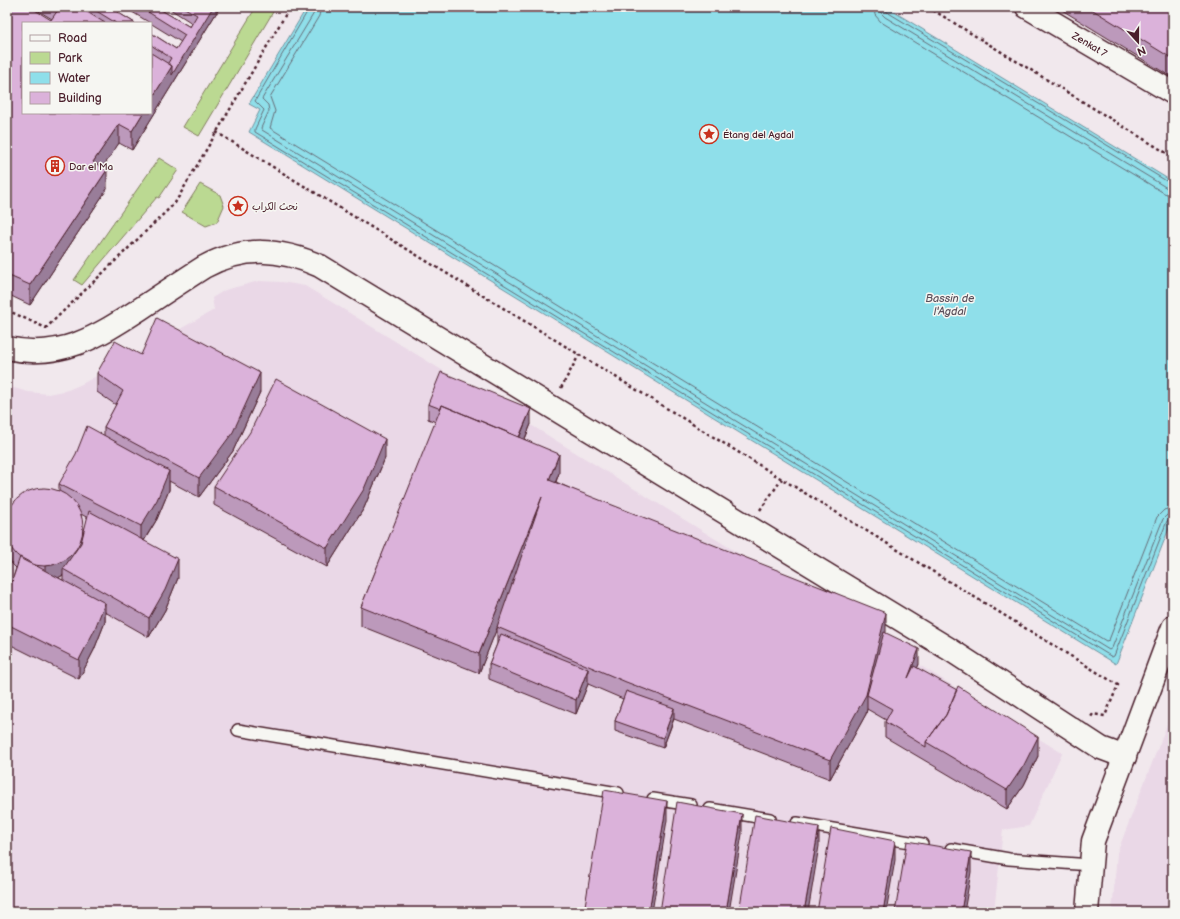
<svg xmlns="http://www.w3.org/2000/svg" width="1180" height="919" font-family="'Balsamiq Sans','Playpen Sans Arabic',sans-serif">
	<rect width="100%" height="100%" fill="#f1e8ed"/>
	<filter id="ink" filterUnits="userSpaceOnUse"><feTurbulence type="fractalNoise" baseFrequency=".025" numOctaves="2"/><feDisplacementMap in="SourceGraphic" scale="8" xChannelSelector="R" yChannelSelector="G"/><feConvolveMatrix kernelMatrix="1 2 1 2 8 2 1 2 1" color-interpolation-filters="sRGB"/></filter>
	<g filter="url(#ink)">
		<path fill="#ead8e7" d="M259 281 282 282 305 286 330 301 1062 753 1029 826 1003 830 994 912H7V386L28 392 48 394 68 390 82 384 214 310 212 298 225 290Z
			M1173 709V912H1112L1117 853Z"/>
		<path fill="#bbd992" stroke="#827c5e" d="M256 7H276L199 136 183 127Z
			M159 158 178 170 159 198 157 197 82 285 74 280Z
			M200 184 220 195 224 206 217 222 206 226 182 212Z"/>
		<path fill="#8fdfea" stroke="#73929e" d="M307 7H886L1173 182V518L1116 664 249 132 260 110 249 104Z"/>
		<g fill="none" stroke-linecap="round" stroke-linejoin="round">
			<path stroke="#666c77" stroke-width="1" d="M310 7 255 101 264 110 255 129V132L1112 657 1114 656 1167 521 1173 518
				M315 7 314 13 262 99 268 105 269 111 261 128 262 130 1109 650 1112 648 1163 519 1167 515 1173 513
				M321 7 319 16 270 97 275 111 270 128 1106 641 1109 640 1157 517 1164 510 1173 507
				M874 7 875 15 881 22 1164 193 1173 196
				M880 7 881 13 885 17 1167 188 1173 190
				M885 7 887 12 1173 185"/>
			<g stroke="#4a1f2b" stroke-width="14">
				<path id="lane" d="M238 730 618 793
					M653 799 691 805
					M710 809 770 819
					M797 823 922 844
					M951 849 1009 859 1091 865"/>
			</g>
			<g stroke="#4a1f2b" stroke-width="25">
				<g id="street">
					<path id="s1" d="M1027 7 1173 93"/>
					<path d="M7 348C60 360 97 337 140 309 161 295 182 281 204 267 244 246 279 248 320 266L949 649 1101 748 1125 757"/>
					<path d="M1087 912 1093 841 1173 627"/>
				</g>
			</g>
			<path stroke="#4a1f2b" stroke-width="2.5" stroke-dasharray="3 3" stroke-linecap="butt" d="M928 7 1173 157
				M216 132 1118 685 1105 716 1093 714 1091 717
				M7 310 46 328 175 203 290 7
				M561 388 579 355
				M760 510 782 479"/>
			<use href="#lane" stroke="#f6f6f2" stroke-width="11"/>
			<use href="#street" stroke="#f6f6f2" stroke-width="22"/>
		</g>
		<path fill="#bc99bb" stroke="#4a1f2b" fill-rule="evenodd" d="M7 7 51 20 52 19 32 7H109L135 23H23L151 113V33L176 49 181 42 124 7H156L190 27 192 23 167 7H198L201 9 202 7H220L132 150 119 143 102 167 107 189 30 305 7 294Z
			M1057 7H1173V78Z
			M141 355 260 392 233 451 199 497 169 481V490L157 519 144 541 178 578 165 610 149 637 105 612V622L94 650 79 679 7 643V592L10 587 16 568 12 564 7 554V515L59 491V484L104 436V427L116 405 97 392V373ZM81 514 88 518 83 536ZM63 575V580L58 578Z
			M428 404 531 424 525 439 559 473 556 482 886 633 919 664 917 668 1038 756 1024 785 1007 809 885 737V722L886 720 867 709 866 714 830 779 674 719 663 748 615 731V721L623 699 588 684 576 714 489 679V664L497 644V627L498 625 479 673 361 626V607L436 422 428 419Z
			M385 458 364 508 327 567 214 505V486Z"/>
		<path fill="#997d99" stroke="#4a1f2b" d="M213 7H220L132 150V131L143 113H151V100L172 66Z
			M119 124V143L93 182V162Z
			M107 170V189L30 305V285Z
			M260 373V392L233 451 199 497V478Z
			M531 409V424L518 455V441Z
			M385 439V458L364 508 327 567V548Z
			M559 454V473L549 499V480Z
			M169 471V490L157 519 141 545V526Z
			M542 497V516L479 673V654Z
			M83 522V549L63 569V575L58 578 45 581V566Z
			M178 559V578L165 610 149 637V618Z
			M105 603V622L94 650 79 679V660Z
			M886 613V632L867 695V709L866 714 830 779V760Z
			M919 649V664L908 692V678Z
			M588 669V684L576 714V700Z
			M674 708V718L663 748V738Z
			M1038 737V756L1024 785 1007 809V790Z
			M667 801V820L652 912H649Z
			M742 814V834L729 912H726Z
			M819 827V846L808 912H804Z
			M895 841V860L886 912H883Z
			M971 852V872L964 912H961Z"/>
		<path fill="#dbb2da" stroke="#4a1f2b" d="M7 7H30L51 20 60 7H79L105 23H23V113H143L132 131 119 124 93 162 107 170 30 285 7 275Z
			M48 7H60L57 12Z
			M90 7H109L135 23H116Z
			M140 7H156L190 27 197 15 183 7H198L201 9 202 7H213L172 75V66L168 63 171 58 151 45V33L176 49 185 35Z
			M1088 7H1173V59Z
			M151 53 172 66 151 100Z
			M157 318 260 373 233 432 199 478 104 427 123 391 97 373 115 341 141 355Z
			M441 372 531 409 519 437 442 405 441 409 428 404Z
			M276 379 385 439 364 489 327 548 214 486 250 432Z
			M442 405 559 454 549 480 886 613 866 695 830 760 626 682 497 627 542 497 479 654 361 607Z
			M87 426 169 471 157 500 141 526 59 484 76 454Z
			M5 527a39 39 0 1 1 78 0a39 39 0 1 1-78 0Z
			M89 511 178 559 165 590 149 618 63 569 81 543Z
			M20 557 105 603 94 631 79 660 7 624V592L10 587Z
			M884 632 919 649 908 678 914 666 957 690 946 715 926 742V747L885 722 892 709 867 695Z
			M501 634 588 669 576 700 489 664Z
			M958 686 1038 737 1024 765 1007 790 926 742 946 715Z
			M626 691 674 708 663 738 615 721Z
			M604 790 667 801 649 912H584Z
			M677 802 742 814 726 912H660Z
			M755 815 819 827 804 912H739Z
			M831 828 895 841 883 912H817Z
			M907 841 971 852 961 912H895Z"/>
	</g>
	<defs>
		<g id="sight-ring" transform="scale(1)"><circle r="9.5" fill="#f6f6f2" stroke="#c8321e" stroke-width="1.5"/><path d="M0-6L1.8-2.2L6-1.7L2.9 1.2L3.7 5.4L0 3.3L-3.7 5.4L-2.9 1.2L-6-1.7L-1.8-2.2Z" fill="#c8321e"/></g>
		<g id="building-ring" transform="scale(1)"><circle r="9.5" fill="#f6f6f2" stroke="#c8321e" stroke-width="1.5"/><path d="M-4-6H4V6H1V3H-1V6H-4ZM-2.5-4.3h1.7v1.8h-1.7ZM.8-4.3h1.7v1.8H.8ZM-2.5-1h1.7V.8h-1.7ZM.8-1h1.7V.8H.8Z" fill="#c8321e"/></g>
	</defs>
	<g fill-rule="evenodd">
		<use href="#sight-ring" x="709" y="134"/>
		<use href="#building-ring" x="55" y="166"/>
		<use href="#sight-ring" x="238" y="206"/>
	</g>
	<g text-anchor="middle" stroke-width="3" stroke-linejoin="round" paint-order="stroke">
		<g font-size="10" fill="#4a1f2b" stroke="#f6f6f2">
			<text dy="4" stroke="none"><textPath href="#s1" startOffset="73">Zenkat 7</textPath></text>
		</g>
		<g font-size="10" fill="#4a1f2b" stroke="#f6f6f2" text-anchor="start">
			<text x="723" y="138">Étang del Agdal</text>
			<text x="69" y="170">Dar el Ma</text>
			<text x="252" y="210">نحث الكراب</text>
		</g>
		<g font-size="11" font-style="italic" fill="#5b4f5b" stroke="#f6f6f2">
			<text x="950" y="302">Bassin de<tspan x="950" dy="13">l'Agdal</tspan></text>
		</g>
	</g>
	<rect width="1180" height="919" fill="none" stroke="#f6f6f2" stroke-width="24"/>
	<rect x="12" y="12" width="1156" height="895" fill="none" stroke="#4a1f2b" stroke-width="1.5" filter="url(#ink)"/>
	<rect x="22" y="22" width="130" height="92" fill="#f6f6f2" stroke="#b1a0a2"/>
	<rect x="30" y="35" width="20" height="6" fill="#f6f6f2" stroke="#b1a0a2"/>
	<text x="58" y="42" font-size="12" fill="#4a1f2b">Road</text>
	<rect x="30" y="52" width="20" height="12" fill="#bbd992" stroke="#b1a0a2"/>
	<text x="58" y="62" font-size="12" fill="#4a1f2b">Park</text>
	<rect x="30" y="72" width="20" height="12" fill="#8fdfea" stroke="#b1a0a2"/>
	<text x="58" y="82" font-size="12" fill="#4a1f2b">Water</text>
	<rect x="30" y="92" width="20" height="12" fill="#dbb2da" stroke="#b1a0a2"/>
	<text x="58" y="102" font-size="12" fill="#4a1f2b">Building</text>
	<g transform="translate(1138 42) rotate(159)" stroke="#f6f6f2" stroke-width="3" paint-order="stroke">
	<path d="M0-3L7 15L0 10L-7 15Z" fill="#4a1f2b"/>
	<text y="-6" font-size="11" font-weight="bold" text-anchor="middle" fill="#4a1f2b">N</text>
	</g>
</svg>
